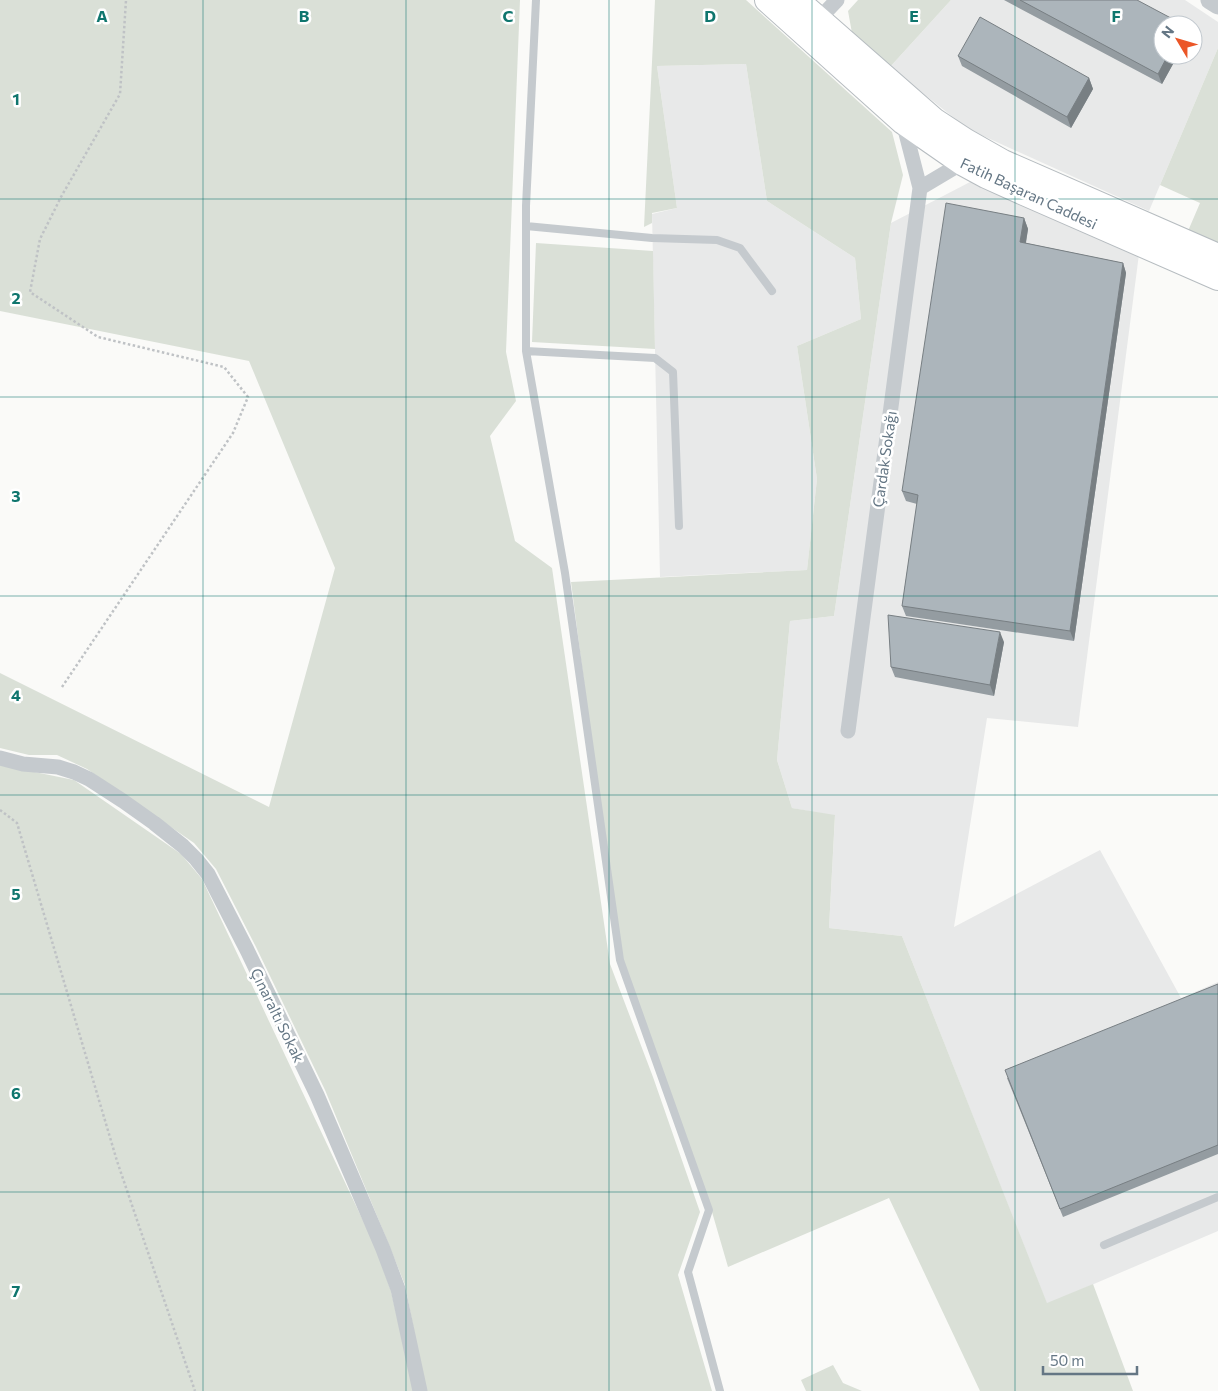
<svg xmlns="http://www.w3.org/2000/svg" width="1218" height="1391" font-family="Commissioner,sans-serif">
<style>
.built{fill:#e8e9e9;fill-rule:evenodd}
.green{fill:#dae0d7}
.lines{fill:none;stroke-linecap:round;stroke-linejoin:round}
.primary-casing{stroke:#b6bcc0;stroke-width:26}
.path{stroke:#bfc2c5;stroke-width:2.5;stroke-dasharray:2.5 2.5;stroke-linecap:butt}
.service{stroke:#c5cace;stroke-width:8}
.minor{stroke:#c5cace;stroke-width:15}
.tertiary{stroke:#c5cace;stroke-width:19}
.primary{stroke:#fff;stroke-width:24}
.wall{fill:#949ca1}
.shaded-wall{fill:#787f83}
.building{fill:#acb5bb;stroke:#787f83}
.grid{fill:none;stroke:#0f766e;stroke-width:1;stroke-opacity:0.55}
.labels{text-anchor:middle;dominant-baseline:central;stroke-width:5;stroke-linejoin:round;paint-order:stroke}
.street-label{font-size:15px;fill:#647684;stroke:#fff}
.grid-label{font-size:16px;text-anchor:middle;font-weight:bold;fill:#0f766e;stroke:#fff;stroke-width:5;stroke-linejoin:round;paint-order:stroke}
</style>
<rect width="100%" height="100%" fill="#fafaf8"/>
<!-- built -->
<path class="built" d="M951,0H1185L1218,22V48L1149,211L968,129L890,67ZM1163,25H1193V55H1163Z
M746,64L767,201L855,258L861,319L797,346L817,479L807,570L660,577L652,214L677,208L657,66Z
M972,181L1139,254L1078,727L987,718L954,927L1100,850L1181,998L1218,982V1231L1047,1304L902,936L829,928L835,816L792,808L777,760L790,621L834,616L891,223Z"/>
<!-- green -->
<path class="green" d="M0,0H520L506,352L516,401L490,436L515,541L552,568L610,964L653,1077L700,1212L678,1275L712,1391H426L405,1285L389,1245L325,1090L256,947L216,869L194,843L87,769L57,755H29L0,748V673L269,807L335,568L249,361L0,311Z
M655,0H746L892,132L903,175L891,223L834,616L790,621L777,760L792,808L835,815L829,928L902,936L1047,1303L1093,1284L1133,1391H980L889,1198L728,1267L712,1212L620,960L571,582L807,570L817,479L797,346L861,319L855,258L767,201L746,64L657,66L677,208L652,213V223L644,227Z
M858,0H951L890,67L852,33L848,11Z
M1218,48V245L1188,231L1200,203L1160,185Z
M536,243L653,251L655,349L532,342Z
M0,765L74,780L181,854L202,879L375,1246L391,1291L414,1391H0Z
M833,1365L843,1383L862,1391H806L801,1380Z"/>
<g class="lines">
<!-- primary casing -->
<g class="primary-casing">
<path id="primary" d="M767,0L903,122L962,163L986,176L1026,194L1218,278
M797,0L934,120L966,141L1003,162L1218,256"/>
</g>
<!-- path -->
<path class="path" d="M62,687L233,433L248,397L224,367L98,337L30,292L40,239L61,197L120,94L126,0
M0,810L17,823L117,1161L195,1391"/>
<!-- service -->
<path class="service" d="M536,0L526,206V351L565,573L620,960L709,1210L688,1272L720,1391
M526,226L652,238L717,240L740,248L772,291
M526,351L655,358L673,372L679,526
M1104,1245L1218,1197"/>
<!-- minor -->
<path class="minor" d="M819,19L837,0
M920,188L962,163
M848,731L920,188L903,122
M0,758L23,764L58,767L74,772L89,779L123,801L154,823L183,846L196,859L208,874L247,950L317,1095L383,1249L398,1289L420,1391"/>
<!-- tertiary -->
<path class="tertiary" d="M1210,0L1218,5"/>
<!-- primary -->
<use href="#primary" class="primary"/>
</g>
<!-- wall -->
<path class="wall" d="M1004,0H1137L1163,55H1178L1162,84Z
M958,56L1089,78L1093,89L1071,128L962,66Z
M1024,218L1028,229L1026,243L1123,263L1126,273L1074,641L906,616L902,606L917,504L906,501L902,491Z
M1004,642L994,696L895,677L891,667Z
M1218,984V1154L1063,1217L1007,1078Z"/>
<!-- shaded-wall -->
<path class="shaded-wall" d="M1168,55H1178L1162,84L1158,74Z
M1089,78L1093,89L1071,128L1067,117Z
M1024,218L1028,229L1024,253L1020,242Z
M1123,263L1126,273L1074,641L1070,631Z
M1000,632L1004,642L994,696L990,685Z"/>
<!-- building -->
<path class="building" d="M1020,0H1137L1184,25H1163V55H1168L1158,74Z
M980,17L1089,78L1067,117L958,56Z
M946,203L1024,218L1020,242L1123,263L1070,631L902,606L918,495L902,491Z
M888,615L1000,632L990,685L891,667Z
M1218,984V1145L1060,1209L1005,1070Z"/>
<!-- grid -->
<path class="grid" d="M203,0V1391M406,0V1391M609,0V1391M812,0V1391M1015,0V1391M0,199H1218M0,397H1218M0,596H1218M0,795H1218M0,994H1218M0,1192H1218"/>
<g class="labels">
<!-- street labels -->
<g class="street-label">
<text transform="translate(1029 193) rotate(25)">Fatih Başaran Caddesi</text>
<text transform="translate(884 459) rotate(-82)">Çardak Sokağı</text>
<text transform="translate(278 1015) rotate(64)">Çınaraltı Sokak</text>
</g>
</g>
<g class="grid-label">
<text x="102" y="22">A</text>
<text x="304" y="22">B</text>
<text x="508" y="22">C</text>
<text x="710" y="22">D</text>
<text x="914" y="22">E</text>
<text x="1116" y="22">F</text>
<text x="16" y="105">1</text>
<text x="16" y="304">2</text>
<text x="16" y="502">3</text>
<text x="16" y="701">4</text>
<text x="16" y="900">5</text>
<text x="16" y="1099">6</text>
<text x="16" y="1297">7</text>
</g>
<!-- north arrow -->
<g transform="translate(1178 40) rotate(308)"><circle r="24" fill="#ffffff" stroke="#c1c8ce"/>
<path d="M0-4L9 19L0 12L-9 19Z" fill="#eb5627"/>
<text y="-8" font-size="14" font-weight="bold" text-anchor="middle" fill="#647684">N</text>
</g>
<!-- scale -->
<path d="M1043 1366v8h94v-8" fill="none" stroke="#647684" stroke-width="2.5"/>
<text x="1050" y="1366" font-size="15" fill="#647684" stroke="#ffffff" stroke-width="4" paint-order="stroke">50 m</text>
</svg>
